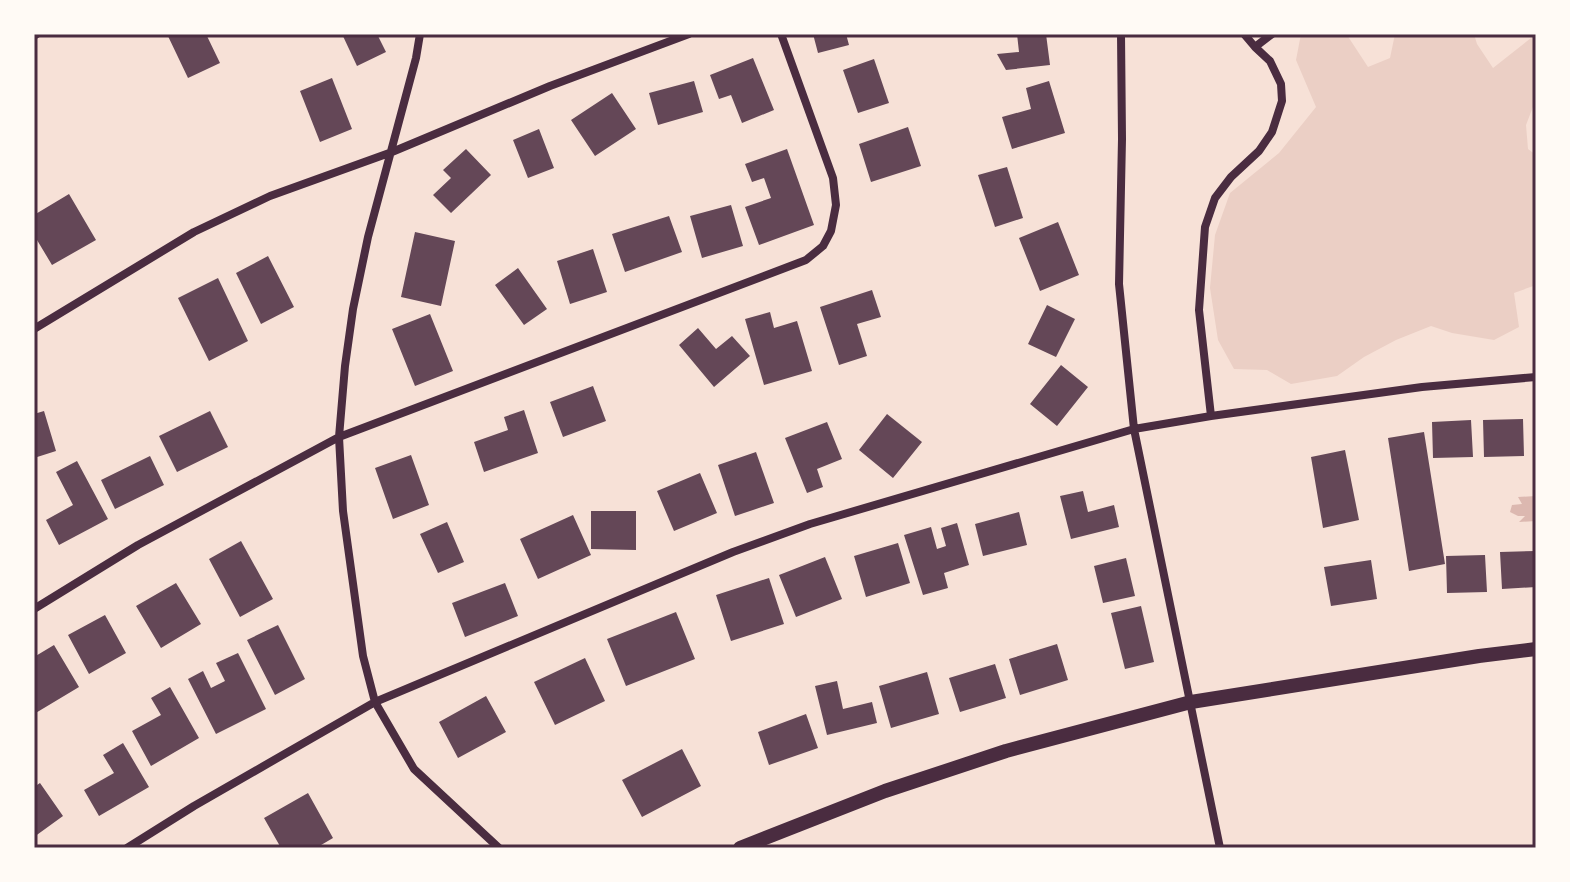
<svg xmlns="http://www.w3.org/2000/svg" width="1570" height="882" font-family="'Archivo Narrow',sans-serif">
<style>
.green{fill:#ebcfc5}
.water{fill:#dcb8b0}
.building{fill:#644757}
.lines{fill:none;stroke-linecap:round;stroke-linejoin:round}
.minor{stroke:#4a2c40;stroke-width:8}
.secondary{stroke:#4a2c40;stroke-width:14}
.neatline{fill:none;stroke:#4a2c40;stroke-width:3}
</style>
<rect width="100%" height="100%" fill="#f7e1d7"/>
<!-- green -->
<path class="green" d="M1301,34L1347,35L1368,67L1390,58L1395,34H1474L1477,44L1493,68L1536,34V99L1526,125L1528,149L1536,155V285L1514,293L1519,327L1494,340L1452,333L1431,326L1396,340L1364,357L1337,376L1291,384L1267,370L1234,369L1218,340L1210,288L1215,235L1230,193L1279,153L1316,107L1296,60Z"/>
<!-- water -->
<path class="water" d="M1536,496V521L1519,522L1525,516H1518L1510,512L1512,505L1522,504L1518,497Z"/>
<!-- building -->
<path class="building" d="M167,34H206L220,63L188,78Z
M342,34H377L386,52L357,66Z
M813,34H846L849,45L818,53Z
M1017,34H1046L1050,65L1006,70L997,54L1019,52Z
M753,58L774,110L742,123L731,95L719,99L710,75Z
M874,59L889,103L858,113L843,70Z
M332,78L352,129L320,142L300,91Z
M694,81L703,112L658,125L649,93Z
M1049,81L1065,133L1012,149L1002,117L1031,109L1026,88Z
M612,93L636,129L595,156L571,120Z
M908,127L921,166L871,182L859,144Z
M539,129L554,168L528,178L513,140Z
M466,149L491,175L451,213L433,195L451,178L443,170Z
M787,149L814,225L759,245L745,207L771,198L764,178L752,182L745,164Z
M1007,167L1023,218L995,227L978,175Z
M69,194L96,240L52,265L34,235V215Z
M731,205L743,246L702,258L690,216Z
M669,216L682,252L625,272L612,234Z
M1058,222L1079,275L1040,291L1019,238Z
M415,232L455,241L441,306L401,297Z
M593,249L607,292L570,304L557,261Z
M268,256L294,307L261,324L236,273Z
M518,268L547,309L524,325L495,285Z
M218,278L248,341L209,361L178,298Z
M872,290L881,317L857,324L867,356L839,365L820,307Z
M1047,305L1075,319L1056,357L1028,344Z
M770,312L774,328L797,321L812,371L764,385L745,319Z
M430,314L453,371L415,386L392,329Z
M698,328L716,349L732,336L750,356L714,387L679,345Z
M1061,365L1088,387L1057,426L1030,404Z
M593,386L606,421L563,437L550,402Z
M524,410L538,453L484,472L474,442L508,430L504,417Z
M44,411L56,451L34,458V414Z
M210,411L228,447L177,472L159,436Z
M887,414L922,442L893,478L859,450Z
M1523,419L1524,456L1484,457L1483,420Z
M1471,420L1473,457L1433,458L1432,422Z
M827,422L842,459L817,469L823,487L807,493L785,438Z
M1424,432L1445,564L1409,571L1388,438Z
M1345,450L1359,520L1323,528L1311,457Z
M756,452L774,503L735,516L718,465Z
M411,455L429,505L393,519L375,468Z
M150,456L164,485L115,509L101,480Z
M77,461L108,519L59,545L46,520L73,505L56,472Z
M700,473L717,513L674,531L657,491Z
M1083,491L1088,512L1114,505L1119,527L1071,539L1060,496Z
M591,511H636V550L591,549Z
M1019,512L1027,545L983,556L975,524Z
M573,515L591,555L538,579L520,539Z
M447,522L464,562L438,573L420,534Z
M957,523L969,565L944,573L948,588L923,595L904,535L931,527L937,549L946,546L941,528Z
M241,541L273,599L240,617L209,559Z
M898,543L910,583L866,597L854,556Z
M1536,551V587L1502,589L1500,552Z
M1485,555L1487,592L1447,593L1446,556Z
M825,557L842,599L796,617L779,575Z
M1126,558L1135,596L1103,603L1094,566Z
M1371,560L1377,599L1331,606L1324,567Z
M769,578L784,624L731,641L716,595Z
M176,583L201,624L161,648L136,606Z
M505,583L518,616L465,637L452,603Z
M1141,606L1154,662L1125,669L1111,613Z
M676,612L695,659L626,686L607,639Z
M105,615L126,653L89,674L68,635Z
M278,625L305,679L275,695L247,640Z
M1057,644L1068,680L1020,695L1009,659Z
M54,645L79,687L34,714V657Z
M238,653L266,709L216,734L188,679L203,671L211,688L225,681L216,663Z
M585,658L605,701L555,725L534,682Z
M995,664L1006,698L960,712L949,678Z
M927,672L939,714L891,728L879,686Z
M837,681L843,709L872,702L877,723L827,735L815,686Z
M170,687L199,738L151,766L132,731L161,715L151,698Z
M486,696L506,732L458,758L439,722Z
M806,714L818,748L769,765L758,732Z
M123,743L149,787L99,816L84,790L114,773L103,755Z
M682,749L701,786L642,817L622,780Z
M40,783L63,816L34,837V787Z
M308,793L333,838L316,848H281L264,818Z"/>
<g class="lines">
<!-- minor -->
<path class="minor" d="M420,34L416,58L368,237L353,309L345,366L339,437L343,511L363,656L375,702L414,769L499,848
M1121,34L1122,139L1119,284L1134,429L1220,848
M34,36L37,34
M1255,47L1272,34
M34,329L194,232L270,196L392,152L550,86L689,34
M1211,416L1199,310L1205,227L1215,198L1231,177L1259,151L1272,132L1282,101L1281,84L1270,61L1255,47L1244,34
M34,609L138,545L339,437L806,260L823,246L831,231L836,205L833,178L781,34
M127,848L194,806L375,702L733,552L810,524L1134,429L1211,416L1422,387L1536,377"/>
<!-- secondary -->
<path class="secondary" d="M740,848L885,791L1006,751L1191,702L1479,656L1536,649"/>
</g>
<!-- border -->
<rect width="1570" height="882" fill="none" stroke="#fffaf5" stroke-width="72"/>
<rect x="36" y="36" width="1498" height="810" class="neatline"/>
</svg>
